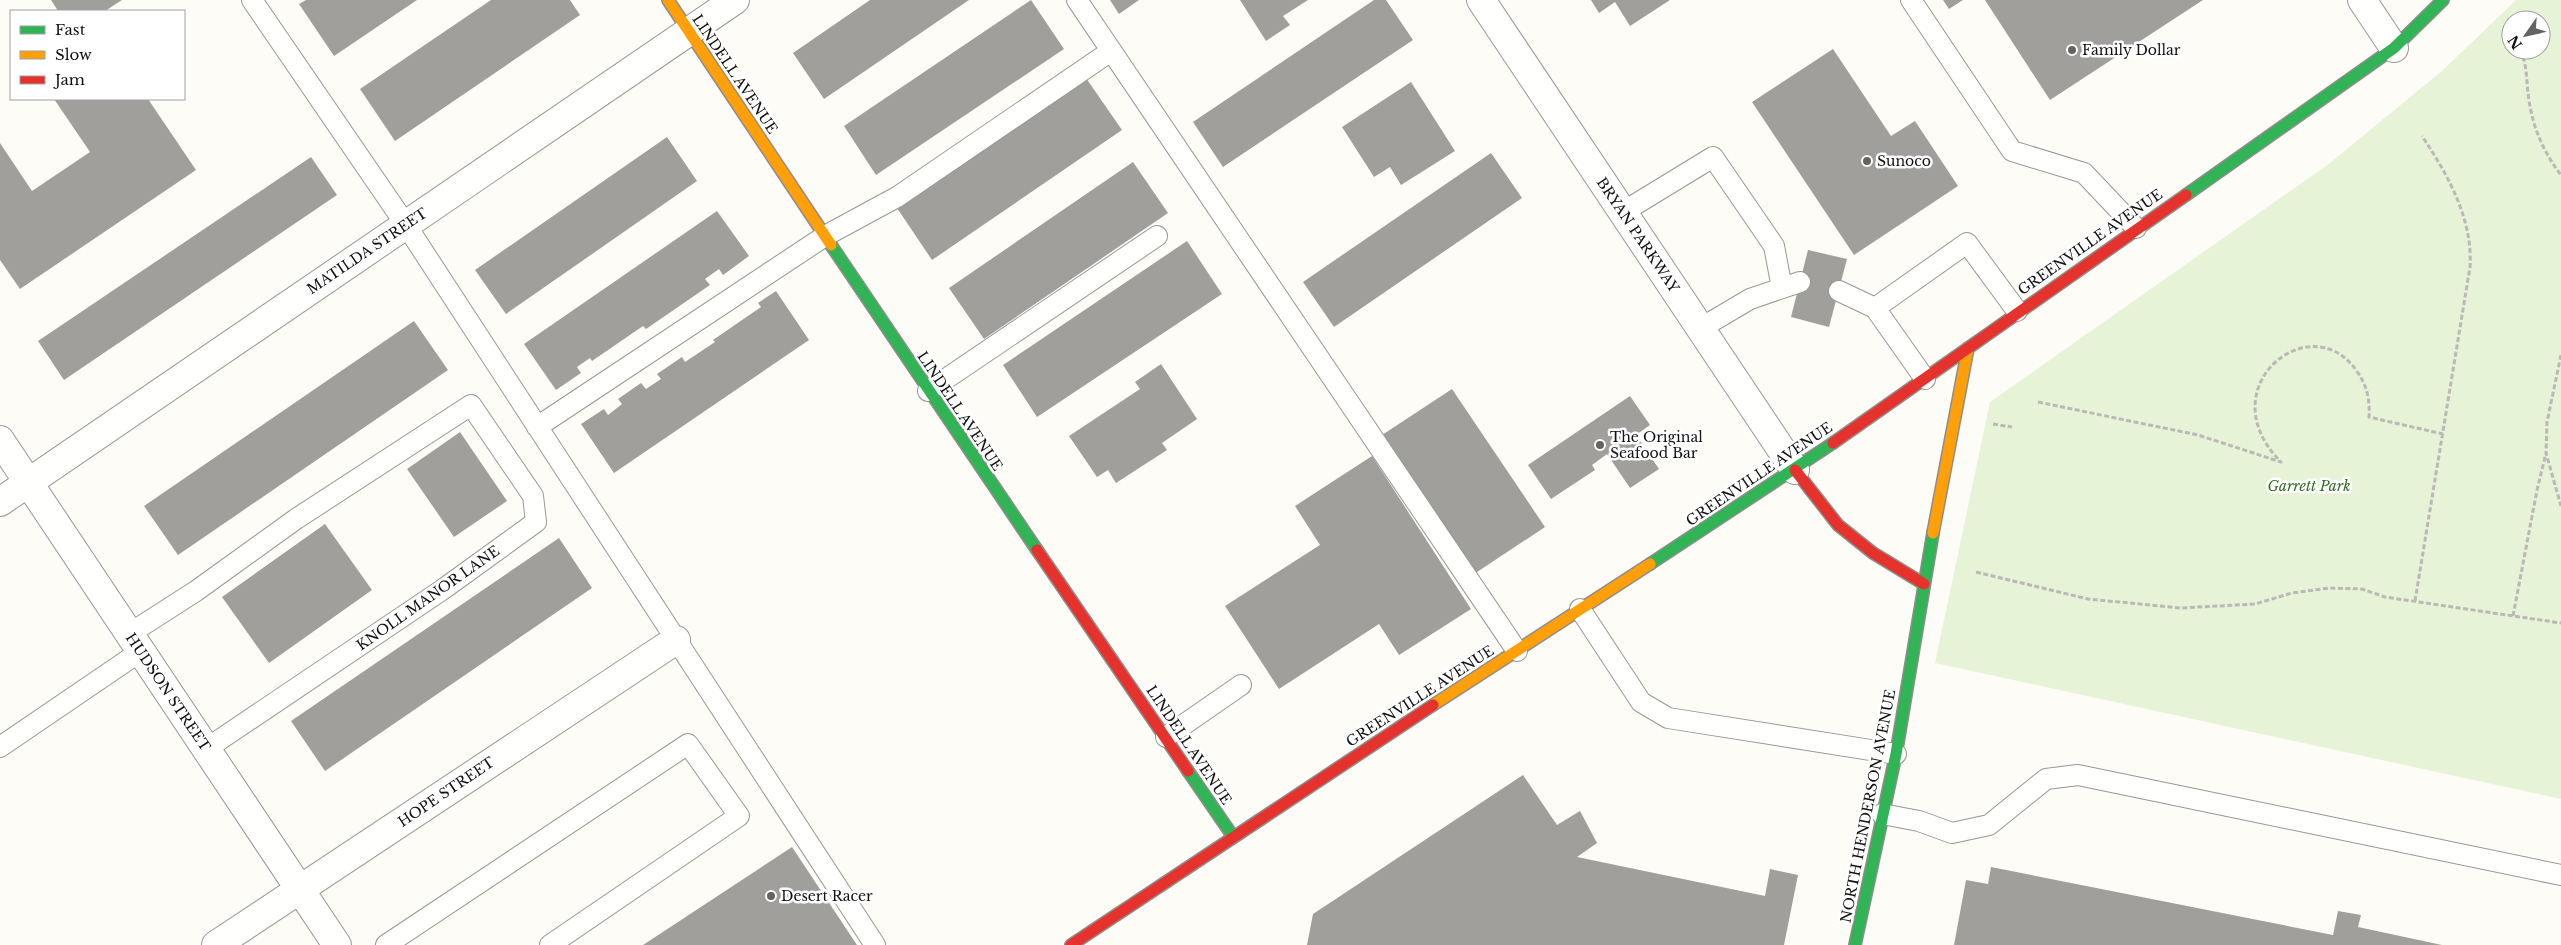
<svg xmlns="http://www.w3.org/2000/svg" width="2561" height="945" font-family="'Libre Baskerville',serif">
<style>
.green{fill:#e7f3d7;fill-rule:evenodd}
.building{fill:#a19f9c}
.lines{fill:none;stroke-linecap:round;stroke-linejoin:round}
.lane-casing{stroke:#979795;stroke-width:22}
.street-casing{stroke:#979795;stroke-width:30}
.fast-casing{stroke:#8e8d8b;stroke-width:14}
.slow-casing{stroke:#8e8d8b;stroke-width:14}
.jam-casing{stroke:#8e8d8b;stroke-width:14}
.path{stroke:#b9b9b8;stroke-width:3;stroke-dasharray:5 2.5;stroke-linecap:butt}
.lane{stroke:#fffffe;stroke-width:20}
.street{stroke:#fffffe;stroke-width:28}
.fast{stroke:#30b455;stroke-width:11}
.slow{stroke:#ff9f0a;stroke-width:11}
.jam{stroke:#e5322d;stroke-width:11}
.poi-dot{fill:#646362;stroke:#fff;stroke-width:2}
.labels{text-anchor:middle;dominant-baseline:central;stroke-width:5;stroke-linejoin:round;paint-order:stroke}
.poi-label{font-size:14px;fill:#111;stroke:#fff;text-anchor:start}
.street-label{font-size:14px;fill:#111;stroke:#fff}
.park-label{font-size:14px;font-style:italic;fill:#2f6b1f;stroke:#fff}
</style>
<rect width="100%" height="100%" fill="#fdfcf7"/>
<!-- green -->
<path class="green" d="M2516,0H2561V799L1935,663L1990,402L2330,163L2443,70ZM2511,20H2541V50H2511Z"/>
<!-- building -->
<path class="building" d="M51,0H122L105,11H58Z
M306,0H417L334,56L299,4Z
M491,0H570L580,15L395,141L360,89Z
M870,0H969L824,99L793,53Z
M1031,0L1064,49L876,175L844,126Z
M1110,0H1139L1119,14Z
M1240,0H1308L1283,16L1290,25L1266,41Z
M1374,0H1386L1413,40L1223,167L1193,122Z
M1591,0H1670L1630,26L1615,2L1599,13Z
M1943,0H1963L1949,9Z
M1985,0H2203L2050,100Z
M1833,49L1891,136L1915,121L1958,186L1854,255L1752,102Z
M1086,78L1122,130L932,260L897,208Z
M1411,82L1455,151L1401,185L1390,167L1374,177L1342,127Z
M54,99H148L196,170L20,289L0,260V143L32,191L90,152Z
M667,137L697,181L506,314L475,270Z
M1491,153L1522,198L1334,327L1303,282Z
M311,157L337,195L64,380L38,341Z
M1133,162L1168,213L984,339L949,288Z
M717,211L749,256L723,275L719,269L705,279L710,285L646,329L643,326L592,361L590,358L577,367L581,373L556,390L524,344Z
M1187,241L1222,294L1037,417L1003,365Z
M1808,250L1847,259L1829,327L1791,317Z
M776,291L809,340L614,473L581,424L604,409L608,415L622,404L618,399L641,383L646,389L661,379L657,374L682,357L685,362L715,342L713,340L761,307L758,303Z
M414,321L448,370L178,555L144,506Z
M1161,364L1197,419L1162,443L1167,450L1116,483L1108,470L1097,477L1069,436L1140,389L1135,382Z
M1452,389L1545,527L1474,574L1382,435Z
M1630,396L1650,425L1636,435L1659,469L1630,488L1607,454L1592,465L1595,470L1551,499L1528,465Z
M460,432L507,501L454,537L407,469Z
M1372,456L1471,609L1399,655L1379,624L1279,689L1225,606L1320,545L1295,506Z
M325,524L372,590L269,663L222,597Z
M559,538L592,588L325,771L291,721Z
M1523,775L1557,825L1580,811L1597,843L1577,857L1765,896L1770,869L1798,875L1784,945H1307L1313,914Z
M792,847L857,945H643Z
M1991,867L2333,935L2338,911L2361,915L2358,927L2442,945H1954L1966,880L1988,884Z"/>
<g class="lines">
<!-- lane casing -->
<g class="lane-casing">
<path id="lane" d="M252,0L406,225L875,945
M1077,0L1517,651
M1911,0L2012,151L2084,173L2136,228
M1623,212L1713,157L1774,246L1782,288
M1839,291L1875,308L1925,379
M1875,308L1967,243L2017,311
M1701,328L1750,299L1800,282
M928,391L1157,236
M537,427L825,236L897,197L1111,51
M1580,609L1641,702L1668,718L1896,754
M129,634L196,591L296,519L471,405L533,496L536,522L442,590L206,749
M1166,737L1241,685
M0,747L141,651
M1882,814L1919,821L1952,833L1989,825L2046,779L2078,775L2561,875
M386,945L688,744L739,816L550,945"/>
</g>
<!-- street casing -->
<g class="street-casing">
<path id="street" d="M1481,0L1795,470
M2362,0L2394,48
M0,440L337,945
M0,502L735,0
M216,945L676,640"/>
</g>
<!-- fast casing -->
<g class="fast-casing">
<path id="fast" d="M2186,195L2394,48L2443,0
M831,245L1037,550
M1650,564L1833,443
M1188,771L1232,835
M1855,945L1896,754L1933,533"/>
</g>
<!-- slow casing -->
<g class="slow-casing">
<path id="slow" d="M668,0L831,245
M1933,533L1968,348
M1433,705L1650,564"/>
</g>
<!-- jam casing -->
<g class="jam-casing">
<path id="jam" d="M1833,443L2186,195
M1795,470L1838,525L1873,553L1924,584
M1037,550L1188,771
M1071,945L1433,705"/>
</g>
<!-- path -->
<path class="path" d="M2520,50C2528,66 2526,83 2529,100C2533,128 2544,153 2561,175
M2561,355L2547,422L2546,453L2561,506
M2038,402L2198,435L2281,462C2207,388 2310,305 2356,370C2367,385 2370,399 2369,417L2443,434
M1993,424L2012,427
M1976,572L2088,599L2181,608L2255,604L2292,593L2329,588L2362,589L2385,597L2561,623
M2415,601L2470,267C2473,219 2448,175 2422,136
M2513,616L2537,490L2546,453"/>
<!-- lane -->
<use href="#lane" class="lane"/>
<!-- street -->
<use href="#street" class="street"/>
<!-- fast -->
<use href="#fast" class="fast"/>
<!-- slow -->
<use href="#slow" class="slow"/>
<!-- jam -->
<use href="#jam" class="jam"/>
</g>
<!-- markers -->
<g class="poi-dot">
<circle cx="2072" cy="50" r="5"/>
<circle cx="1867" cy="161" r="5"/>
<circle cx="1600" cy="445" r="5"/>
<circle cx="771" cy="896" r="5"/>
</g>
<g class="labels">
<!-- poi labels -->
<g class="poi-label">
<text x="2082" y="50">Family Dollar</text>
<text x="1877" y="161">Sunoco</text>
<text x="1610" y="437">The Original<tspan x="1610" dy="16">Seafood Bar</tspan></text>
<text x="781" y="896">Desert Racer</text>
</g>
<!-- street labels -->
<g class="street-label">
<text transform="translate(735 74) rotate(56)">LINDELL AVENUE</text>
<text transform="translate(1638 235) rotate(56)">BRYAN PARKWAY</text>
<text transform="translate(2090 242) rotate(-35)">GREENVILLE AVENUE</text>
<text transform="translate(367 251) rotate(-34)">MATILDA STREET</text>
<text transform="translate(960 411) rotate(56)">LINDELL AVENUE</text>
<text transform="translate(1759 474) rotate(-34)">GREENVILLE AVENUE</text>
<text transform="translate(428 598) rotate(-35)">KNOLL MANOR LANE</text>
<text transform="translate(168 692) rotate(56)">HUDSON STREET</text>
<text transform="translate(1420 696) rotate(-33)">GREENVILLE AVENUE</text>
<text transform="translate(1189 745) rotate(56)">LINDELL AVENUE</text>
<text transform="translate(446 792) rotate(-34)">HOPE STREET</text>
<text transform="translate(1868 806) rotate(-79)">NORTH HENDERSON AVENUE</text>
</g>
<!-- park labels -->
<g class="park-label">
<text x="2309" y="486">Garrett Park</text>
</g>
</g>
<!-- legend -->
<rect x="10" y="10" width="175" height="90" fill="#ffffff" stroke="#a0a0a0"/>
<rect x="20" y="26" width="25" height="8" fill="#30b455" stroke="#a0a0a0"/>
<text x="55" y="35" font-size="15" fill="#111111">Fast</text>
<rect x="20" y="51" width="25" height="8" fill="#ff9f0a" stroke="#a0a0a0"/>
<text x="55" y="60" font-size="15" fill="#111111">Slow</text>
<rect x="20" y="76" width="25" height="8" fill="#e5322d" stroke="#a0a0a0"/>
<text x="55" y="85" font-size="15" fill="#111111">Jam</text>
<!-- north arrow -->
<g transform="translate(2526 35) rotate(236)"><circle r="24" fill="#ffffff" stroke="#a0a0a0"/>
<path d="M0-4L9 19L0 12L-9 19Z" fill="#646362"/>
<text y="-8" font-size="14" font-weight="bold" text-anchor="middle" fill="#111111">N</text>
</g>
</svg>
